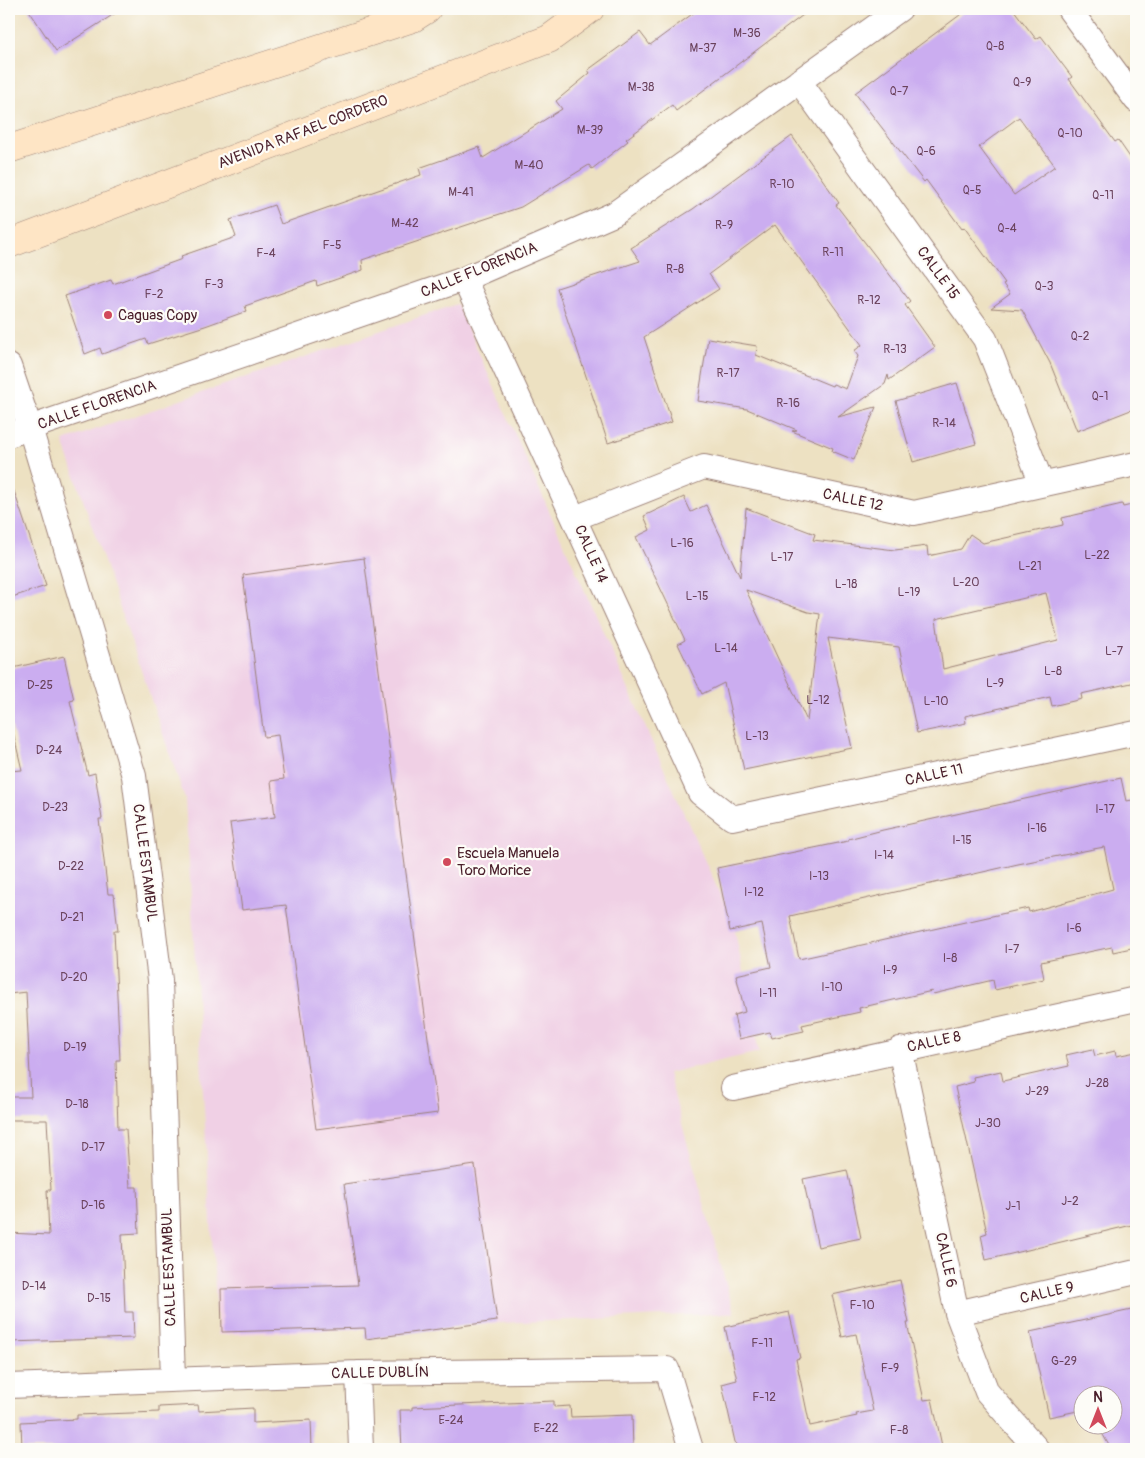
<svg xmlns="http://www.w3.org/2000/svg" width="1145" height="1458" font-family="Pangolin,sans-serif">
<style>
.built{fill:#f0d0e5}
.building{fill:#cbadf0;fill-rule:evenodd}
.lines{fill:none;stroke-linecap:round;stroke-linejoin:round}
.minor-casing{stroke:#9c8076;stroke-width:26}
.secondary-casing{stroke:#9c8076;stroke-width:29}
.minor{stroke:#fff;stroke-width:24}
.secondary{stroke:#fee5c5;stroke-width:28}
.poi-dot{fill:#d1495b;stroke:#fdfcf7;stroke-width:2}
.labels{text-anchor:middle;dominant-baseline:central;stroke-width:4.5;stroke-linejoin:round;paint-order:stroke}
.number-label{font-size:12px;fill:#6a425c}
.street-label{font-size:15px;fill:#4a1f2b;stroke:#fdfcf7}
.poi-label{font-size:15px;fill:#4a1f2b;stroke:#fdfcf7;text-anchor:start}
</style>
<rect width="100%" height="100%" fill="#fdfcf7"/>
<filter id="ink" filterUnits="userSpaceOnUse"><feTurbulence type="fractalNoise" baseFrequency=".02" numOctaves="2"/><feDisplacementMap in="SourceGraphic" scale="10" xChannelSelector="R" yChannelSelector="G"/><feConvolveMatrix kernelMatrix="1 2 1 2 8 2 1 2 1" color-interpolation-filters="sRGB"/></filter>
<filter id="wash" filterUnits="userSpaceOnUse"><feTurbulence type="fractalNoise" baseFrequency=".0096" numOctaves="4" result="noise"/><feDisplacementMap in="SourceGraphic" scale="20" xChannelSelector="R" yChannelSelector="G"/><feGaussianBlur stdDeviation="1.12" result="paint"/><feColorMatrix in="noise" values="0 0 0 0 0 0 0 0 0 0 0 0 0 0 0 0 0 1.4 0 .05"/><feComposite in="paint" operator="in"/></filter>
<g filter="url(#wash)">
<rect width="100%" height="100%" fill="#ede1c2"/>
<!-- built -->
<path class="built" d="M457,304L734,926L759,1052L668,1073L734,1313L218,1335L185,799L63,441Z"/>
<g id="blocks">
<!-- building -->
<path class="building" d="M28,9H122L56,51Z
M699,9H811L676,111L672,105L626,139L628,141L592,169L589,165L521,207L362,260L363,270L317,286L316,281L245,306L247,311L205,326L148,344L146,339L102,354L100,348L85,354L65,296L111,280L113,284L182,259L181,256L236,237L230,220L274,205L281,224L421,175L419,168L479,147L483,158L562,109L556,101L590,73L588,70L640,32L650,45Z
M968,9H1013L1036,39L1041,36L1072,77L1069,79L1115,142L1118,140L1136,166V408L1077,431L1050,363L1022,310L991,308L1010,294L1003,284L1005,283L964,227L962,229L926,180L924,182L855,93ZM1019,117L1055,166L1014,195L979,147Z
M792,136L839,203L836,205L910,301L905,305L935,347L889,380L888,375L885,384L838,417L876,407L854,460L832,451L833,448L792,431L797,430L747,409L698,401L708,338L757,346L756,355L832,386L833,384L846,389L858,356L854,351L862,345L775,225L709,274L719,289L644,337L672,422L608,443L557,288L640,261L631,248L693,209Z
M957,383L976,444L913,462L896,401Z
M13,488L46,586L9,598V489Z
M684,497L691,512L706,505L740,577L746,508L815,534L813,540L895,550L927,546L928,556L961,549L970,534L983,543L1063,525L1062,518L1122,504L1123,507L1136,504V682L1081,694L1082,699L1052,706L1050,697L965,716L966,723L917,733L899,647L828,638L852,748L744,770L724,683L702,694L678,644L685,640L636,537L650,530L644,516ZM746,590L808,612L820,614L807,721ZM1046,593L1058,640L943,669L936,619Z
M364,558L438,1113L316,1129L286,905L242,910L230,823L275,817L271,781L284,779L278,735L264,737L243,575Z
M64,656L74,700L70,701L88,775L95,773L102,819H99L108,894H114L118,931H114L120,1060H116L118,1129H126L130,1187H137L139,1233L122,1234L125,1312H133L134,1338L9,1342V1233L49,1235L47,1190H51L47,1120H9V1097H31L26,992L9,994V771L22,770L9,715V669Z
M1121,778L1126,801L1133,800L1136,816V947L1113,952L1112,947L1041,962L1044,979L995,990L993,980L933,994L932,991L859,1008L860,1012L802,1025L804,1031L772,1038L770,1032L739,1039L734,1015L745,1012L736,975L771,967L762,924L730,931L717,868L848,841V839L883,830ZM1104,847L1113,889L1029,912L1028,908L799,959L790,916L1018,864Z
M1093,1049L1095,1056L1115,1051L1116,1056L1136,1052V1224L986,1260L981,1235L987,1233L955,1087L974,1082L973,1077L1001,1071L1003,1081L1069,1066L1066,1055Z
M475,1165L497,1321L366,1339L365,1328L222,1332L221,1289L358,1285L344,1184Z
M847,1170L861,1238L818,1247L803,1179Z
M900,1280L909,1323H907L924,1400L932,1399L942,1446L926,1449H741L735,1442L722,1384L737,1380L725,1327L789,1312L800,1358L796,1359L810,1426L857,1416L856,1414L873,1411L856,1334L842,1337L832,1295Z
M1136,1309V1449H1111L1098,1426H1112V1396H1082V1410L1049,1417L1030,1332Z
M554,1401V1407L570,1406L571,1417L632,1415L633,1449H402L400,1410H412V1407Z
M198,1405L199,1411L253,1408V1423L311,1420L312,1449H22L21,1422L77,1419V1415L159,1412V1407Z"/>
</g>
</g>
<g filter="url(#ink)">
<use href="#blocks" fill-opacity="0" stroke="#9c8076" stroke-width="1"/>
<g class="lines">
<!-- minor casing -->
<g class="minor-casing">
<path id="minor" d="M1069,9L1136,100
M799,81L985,339L1042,484
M464,279L700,793L732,818L1136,733
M9,366L30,428L134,776L160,980L173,1379
M9,435L464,279L614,214L900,9
M575,518L704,467L914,513L1136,464
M900,1049L957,1313L987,1392L1037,1449
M733,1088L1136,999
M957,1313L1136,1272
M358,1373L361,1449
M9,1386L358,1373L667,1369L691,1449"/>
</g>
<!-- secondary casing -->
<g class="secondary-casing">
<path id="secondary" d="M9,149L413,18L427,9
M9,244L549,39L590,9"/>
</g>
<!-- minor -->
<use href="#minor" class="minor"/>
<!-- secondary -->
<use href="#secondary" class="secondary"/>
</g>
</g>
<!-- markers -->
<g class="poi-dot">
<circle cx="108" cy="315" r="5"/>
<circle cx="447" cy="862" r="5"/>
</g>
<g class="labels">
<!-- number labels -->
<g class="number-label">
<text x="747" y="33">M-36</text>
<text x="995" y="46">Q-8</text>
<text x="703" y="48">M-37</text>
<text x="1022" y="82">Q-9</text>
<text x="641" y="87">M-38</text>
<text x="899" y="91">Q-7</text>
<text x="590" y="130">M-39</text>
<text x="1070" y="133">Q-10</text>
<text x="926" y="151">Q-6</text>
<text x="529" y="165">M-40</text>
<text x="782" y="184">R-10</text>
<text x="972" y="190">Q-5</text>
<text x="461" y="192">M-41</text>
<text x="1103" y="195">Q-11</text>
<text x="405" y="223">M-42</text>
<text x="724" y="225">R-9</text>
<text x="1007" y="228">Q-4</text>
<text x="332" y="245">F-5</text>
<text x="833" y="252">R-11</text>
<text x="266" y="253">F-4</text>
<text x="675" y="269">R-8</text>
<text x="214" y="284">F-3</text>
<text x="1044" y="286">Q-3</text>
<text x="154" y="294">F-2</text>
<text x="869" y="300">R-12</text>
<text x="1080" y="336">Q-2</text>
<text x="895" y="349">R-13</text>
<text x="728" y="373">R-17</text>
<text x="1100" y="396">Q-1</text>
<text x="788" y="403">R-16</text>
<text x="944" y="423">R-14</text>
<text x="682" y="543">L-16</text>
<text x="1097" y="555">L-22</text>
<text x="782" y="557">L-17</text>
<text x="1030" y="566">L-21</text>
<text x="966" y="582">L-20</text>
<text x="846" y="584">L-18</text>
<text x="909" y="592">L-19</text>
<text x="697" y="596">L-15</text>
<text x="726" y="648">L-14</text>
<text x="1114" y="651">L-7</text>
<text x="1053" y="671">L-8</text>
<text x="995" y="683">L-9</text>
<text x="40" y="685">D-25</text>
<text x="818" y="700">L-12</text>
<text x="936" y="701">L-10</text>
<text x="757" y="736">L-13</text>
<text x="49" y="750">D-24</text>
<text x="55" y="807">D-23</text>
<text x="1105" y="809">I-17</text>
<text x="1037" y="828">I-16</text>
<text x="962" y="840">I-15</text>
<text x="884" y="855">I-14</text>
<text x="71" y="866">D-22</text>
<text x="819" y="876">I-13</text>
<text x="754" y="892">I-12</text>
<text x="72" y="917">D-21</text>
<text x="1074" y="928">I-6</text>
<text x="1012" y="949">I-7</text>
<text x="950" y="958">I-8</text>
<text x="890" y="970">I-9</text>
<text x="74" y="977">D-20</text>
<text x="832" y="987">I-10</text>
<text x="768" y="993">I-11</text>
<text x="75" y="1047">D-19</text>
<text x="1097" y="1083">J-28</text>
<text x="1037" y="1091">J-29</text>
<text x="77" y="1104">D-18</text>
<text x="988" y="1123">J-30</text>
<text x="93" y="1147">D-17</text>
<text x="1070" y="1201">J-2</text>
<text x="93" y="1205">D-16</text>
<text x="1013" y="1206">J-1</text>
<text x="34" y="1286">D-14</text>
<text x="99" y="1298">D-15</text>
<text x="862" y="1305">F-10</text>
<text x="762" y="1343">F-11</text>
<text x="1064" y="1361">G-29</text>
<text x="890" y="1368">F-9</text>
<text x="764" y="1397">F-12</text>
<text x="451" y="1420">E-24</text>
<text x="546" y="1428">E-22</text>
<text x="899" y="1430">F-8</text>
</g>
<!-- street labels -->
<g class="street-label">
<text transform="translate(303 132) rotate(-21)">AVENIDA RAFAEL CORDERO</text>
<text transform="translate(479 270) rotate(-22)">CALLE FLORENCIA</text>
<text transform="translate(938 273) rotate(54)">CALLE 15</text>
<text transform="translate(97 405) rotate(-19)">CALLE FLORENCIA</text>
<text transform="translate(853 500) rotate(12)">CALLE 12</text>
<text transform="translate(591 554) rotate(66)">CALLE 14</text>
<text transform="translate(934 775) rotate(-12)">CALLE 11</text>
<text transform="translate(145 863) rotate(83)">CALLE ESTAMBUL</text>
<text transform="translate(934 1042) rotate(-12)">CALLE 8</text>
<text transform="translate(946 1260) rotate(78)">CALLE 6</text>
<text transform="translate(169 1267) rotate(-92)">CALLE ESTAMBUL</text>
<text transform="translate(1047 1293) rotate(-13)">CALLE 9</text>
<text transform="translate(380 1373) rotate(-1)">CALLE DUBLÍN</text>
</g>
<!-- poi labels -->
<g class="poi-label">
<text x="118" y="315">Caguas Copy</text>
<text x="457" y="853">Escuela Manuela<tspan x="457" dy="17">Toro Morice</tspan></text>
</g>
</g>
<!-- margin -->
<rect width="1145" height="1458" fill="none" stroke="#fdfcf7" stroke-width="30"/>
<!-- north arrow -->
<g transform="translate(1098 1410)"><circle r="24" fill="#fdfcf7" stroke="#b5a4a5"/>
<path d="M0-4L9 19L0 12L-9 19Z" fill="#d1495b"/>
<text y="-8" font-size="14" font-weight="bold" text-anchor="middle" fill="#4a1f2b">N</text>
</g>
</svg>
